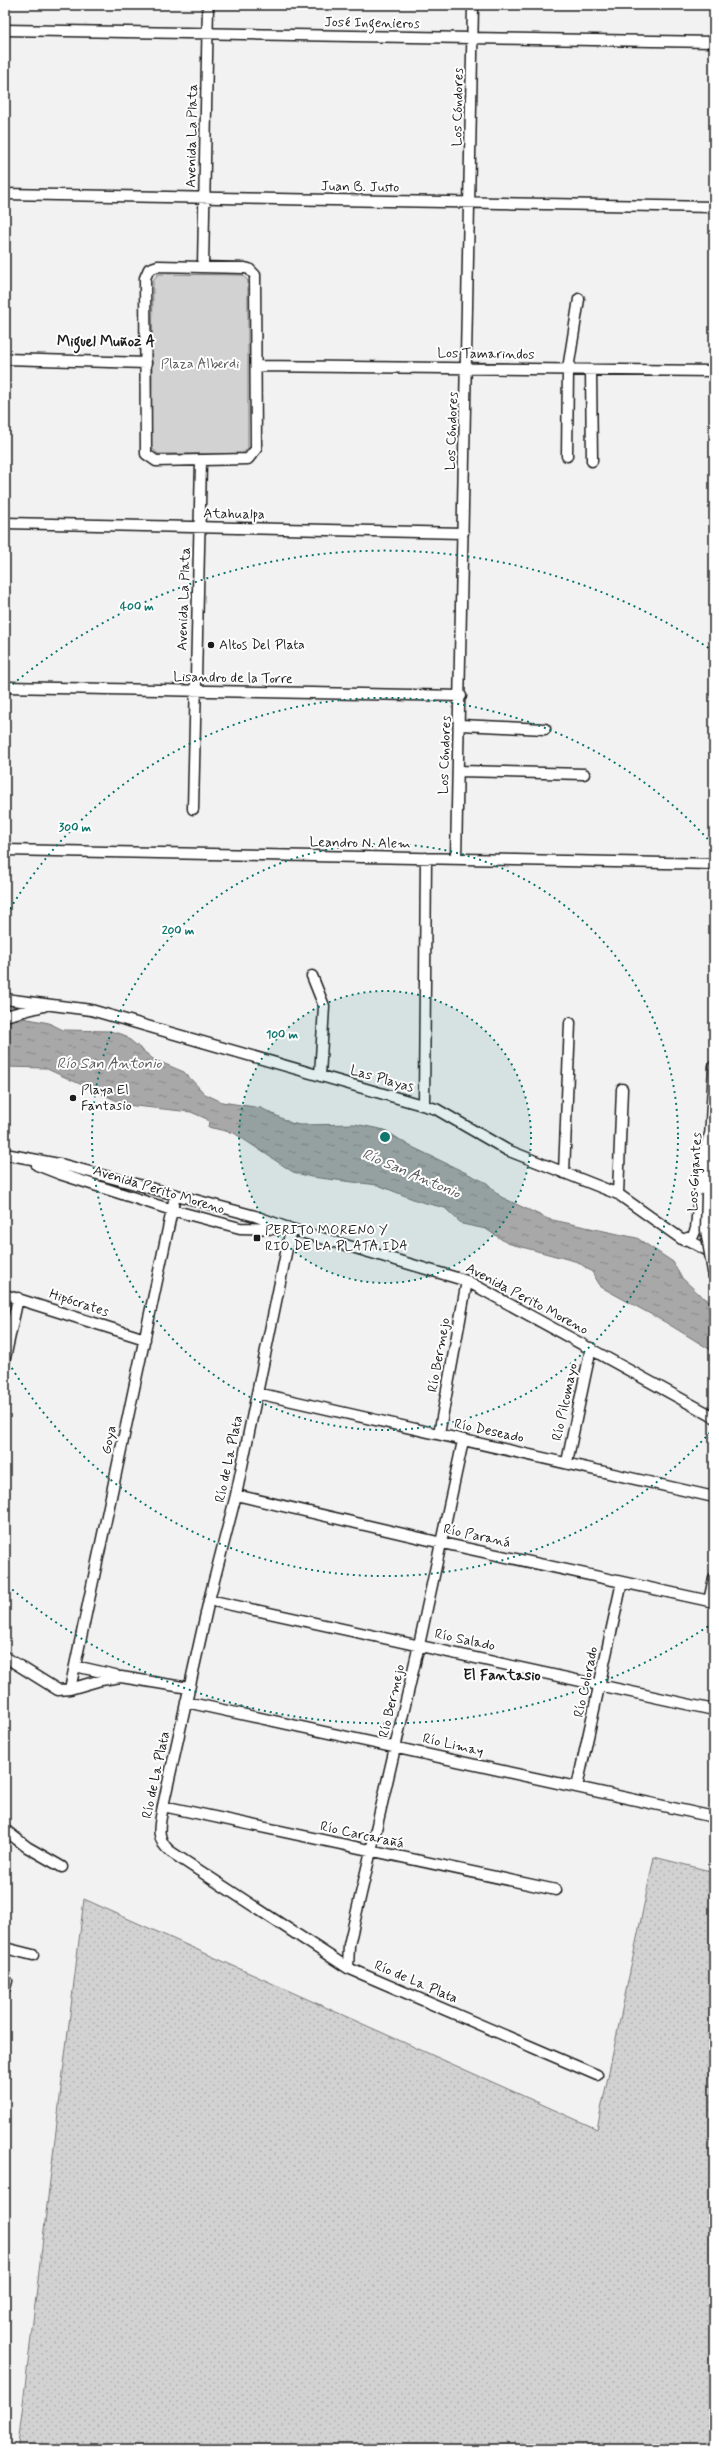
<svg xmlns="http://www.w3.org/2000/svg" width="719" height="2454" font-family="Mynerve,sans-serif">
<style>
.grass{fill:url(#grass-dots);stroke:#777}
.park{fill:#d2d2d2;stroke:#777}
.water{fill:url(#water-ripples);stroke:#707070}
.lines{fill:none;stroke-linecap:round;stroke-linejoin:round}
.street-casing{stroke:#1c1c1c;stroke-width:13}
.street{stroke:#fff;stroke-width:10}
.street-bridge-casing{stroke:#1c1c1c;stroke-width:13;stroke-linecap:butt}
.street-bridge{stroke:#fff;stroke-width:10}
.ring{fill:none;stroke:#0f766e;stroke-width:2;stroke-dasharray:2 4}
.poi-dot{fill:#1c1c1c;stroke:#fff;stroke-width:1.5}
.labels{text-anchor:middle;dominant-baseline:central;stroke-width:4;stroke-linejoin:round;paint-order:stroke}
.street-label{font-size:14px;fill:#1c1c1c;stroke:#fff}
.park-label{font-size:14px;fill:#5c5c5c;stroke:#fff}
.poi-label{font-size:14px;fill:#1c1c1c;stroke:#fff;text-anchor:start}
.neighbourhood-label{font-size:15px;font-weight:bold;fill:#1c1c1c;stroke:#fff}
.water-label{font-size:15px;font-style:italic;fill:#5b5b5b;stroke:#fff}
.centre{fill:#0f766e;stroke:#fff;stroke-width:2}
.ring-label{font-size:12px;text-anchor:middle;font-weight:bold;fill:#0f766e;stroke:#fff;stroke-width:4;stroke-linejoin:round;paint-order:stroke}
</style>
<defs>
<pattern id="grass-dots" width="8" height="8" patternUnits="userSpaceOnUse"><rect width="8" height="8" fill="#d2d2d2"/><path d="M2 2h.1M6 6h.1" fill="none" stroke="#b4b4b4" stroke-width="1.8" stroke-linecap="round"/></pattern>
<pattern id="water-ripples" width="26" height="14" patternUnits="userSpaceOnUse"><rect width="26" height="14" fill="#a8a8a8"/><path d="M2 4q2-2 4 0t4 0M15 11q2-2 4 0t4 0" fill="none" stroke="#888"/></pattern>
</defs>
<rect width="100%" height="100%" fill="#f2f2f2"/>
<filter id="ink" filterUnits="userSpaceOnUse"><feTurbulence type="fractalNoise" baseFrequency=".025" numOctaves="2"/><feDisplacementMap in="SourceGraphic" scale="8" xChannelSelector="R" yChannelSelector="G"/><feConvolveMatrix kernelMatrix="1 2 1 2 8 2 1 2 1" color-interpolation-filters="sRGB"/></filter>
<g filter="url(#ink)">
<!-- grass -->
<path class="grass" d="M654,1857L714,1872V2449H20L18,2445L84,1899L597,2129Z"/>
<!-- park -->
<path class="park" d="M158,274L243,275L248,281V448L242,454H158L151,447L153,280Z"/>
<!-- water -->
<path class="water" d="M18,1017L49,1023L63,1030L110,1031L124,1035L153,1059L184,1072L205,1094L222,1102L261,1108L291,1123L300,1125L355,1124L385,1130L408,1145L487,1183L501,1197L548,1219L637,1238L673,1262L681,1277L700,1295L714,1304V1352L665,1322L601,1287L592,1272L578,1262L507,1243L486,1229L462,1224L445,1208L418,1201L378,1185L311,1177L293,1172L234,1133L208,1127L209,1122L207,1119L191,1112L126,1105L45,1068L5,1067V1018Z"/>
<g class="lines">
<!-- street casing -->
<g class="street-casing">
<path id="street" d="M5,30L714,42
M5,194L714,207
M158,266L245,268L249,269L255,275L256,449L248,459L156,461L146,454L145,278L149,269Z
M203,266L208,5
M5,359L146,363
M257,366L714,371
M591,370L592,461
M567,456L568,369L579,299
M5,523L463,533
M5,687L461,696
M460,725L545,729
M458,771L584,774
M193,809L201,462
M5,850L714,864
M456,858L473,5
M312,976L324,1006L320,1076
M5,999L91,1010L436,1109L507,1150L618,1194L683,1240L693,1236L696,1229L702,1159L710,1134
M5,1016L44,1006
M424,1105L426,858
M5,1154L64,1165L255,1216L291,1229L467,1281L714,1417
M37,1165L60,1174L172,1210L240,1228L283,1229
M564,1173L570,1023
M618,1194L622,1089
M707,1194L714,1066
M291,1229L236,1495L209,1600L163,1806C160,1824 154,1839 171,1852L348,1968L597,2075
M688,1240L714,1254
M5,1295L145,1339
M5,1358L18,1298
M257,1393L714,1497
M439,1434L467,1281
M567,1462L591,1348
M236,1495L442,1543L714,1602
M209,1600L714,1710
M709,1601L714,1578
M5,1657L58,1690L70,1689L101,1680L121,1677L189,1688
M75,1666L115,1675
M70,1689L175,1196
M186,1702L714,1817
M577,1787L622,1582
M163,1806L556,1890
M5,1830L27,1847L62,1867
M5,1948L33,1955
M348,1968L349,1945L419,1645L463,1441
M5,1988L7,1981"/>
</g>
<!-- street -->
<use href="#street" class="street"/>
<!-- street-bridge casing -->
<g class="street-bridge-casing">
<path id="street-bridge" d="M707,1194L706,1230L714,1278"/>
</g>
<!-- street-bridge -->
<use href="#street-bridge" class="street-bridge"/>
</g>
</g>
<!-- distance rings -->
<circle cx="385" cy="1137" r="146" fill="#0f766e" fill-opacity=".12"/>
<g class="ring">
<circle cx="385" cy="1137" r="146"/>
<circle cx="385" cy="1137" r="293"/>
<path d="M714 1428A439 439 0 0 1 7 1360M7 914A439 439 0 0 1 714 846"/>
<path d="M713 1623A586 586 0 0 1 8 1586M8 688A586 586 0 0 1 713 651"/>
</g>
<!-- markers -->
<g class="poi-dot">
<circle cx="211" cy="645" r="4"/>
<circle cx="73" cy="1098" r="4"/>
<rect x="253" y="1234" width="8" height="8" rx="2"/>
</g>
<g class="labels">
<!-- street labels -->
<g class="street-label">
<text transform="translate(372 23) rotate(1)">José Ingenieros</text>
<text transform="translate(458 107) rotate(-89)">Los Cóndores</text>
<text transform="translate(192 136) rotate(-89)">Avenida La Plata</text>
<text transform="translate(360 187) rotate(1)">Juan B. Justo</text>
<text transform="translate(486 354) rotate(1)">Los Tamarindos</text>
<text transform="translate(452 431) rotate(-88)">Los Cóndores</text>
<text transform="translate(234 514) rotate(1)">Atahualpa</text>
<text transform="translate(184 599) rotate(-88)">Avenida La Plata</text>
<text transform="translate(233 678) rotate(1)">Lisandro de la Torre</text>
<text transform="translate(445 755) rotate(-88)">Los Cóndores</text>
<text transform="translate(360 843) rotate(1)">Leandro N. Alem</text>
<text transform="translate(382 1079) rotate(16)">Las Playas</text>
<text transform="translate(695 1172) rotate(-87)">Los Gigantes</text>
<text transform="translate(159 1190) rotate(17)">Avenida Perito Moreno</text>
<text transform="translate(527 1299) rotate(28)">Avenida Perito Moreno</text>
<text transform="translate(79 1303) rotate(18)">Hipócrates</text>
<text transform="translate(439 1355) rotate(-80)">Río Bermejo</text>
<text transform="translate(565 1402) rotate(-78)">Río Pilcomayo</text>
<text transform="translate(489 1431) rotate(12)">Río Deseado</text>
<text transform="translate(109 1440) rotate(-78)">Goya</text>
<text transform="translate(229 1459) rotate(-78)">Río de La Plata</text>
<text transform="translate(477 1536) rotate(12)">Río Paraná</text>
<text transform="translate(465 1640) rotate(12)">Río Salado</text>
<text transform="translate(586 1682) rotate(-78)">Río Colorado</text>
<text transform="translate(392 1701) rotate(-77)">Río Bermejo</text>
<text transform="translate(453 1745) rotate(13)">Río Limay</text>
<text transform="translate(156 1775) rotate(-78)">Río de La Plata</text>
<text transform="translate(362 1835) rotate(12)">Río Carcarañá</text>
<text transform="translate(416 1982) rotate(23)">Río de La Plata</text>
</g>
<!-- park labels -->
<g class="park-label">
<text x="200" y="364">Plaza Alberdi</text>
</g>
<!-- poi labels -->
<g class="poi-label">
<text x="219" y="645">Altos Del Plata</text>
<text x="81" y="1090">Playa El<tspan x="81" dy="16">Fantasio</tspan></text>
<text x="265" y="1230">PERITO MORENO Y<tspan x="265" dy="16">RIO DE LA PLATA IDA</tspan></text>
</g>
<!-- neighbourhood labels -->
<g class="neighbourhood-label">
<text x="106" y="342">Miguel Muñoz A</text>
<text x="502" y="1676">El Fantasio</text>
</g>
<!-- water labels -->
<g class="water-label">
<text x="109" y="1064">Río San Antonio</text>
<text transform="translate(411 1174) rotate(23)">Río San Antonio</text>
</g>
</g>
<circle cx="385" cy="1137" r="6" class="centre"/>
<g class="ring-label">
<text x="137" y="610">400 m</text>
<text x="75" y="831">300 m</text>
<text x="178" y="934">200 m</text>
<text x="282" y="1038">100 m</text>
</g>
<!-- margin -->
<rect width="719" height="2454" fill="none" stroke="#fff" stroke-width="20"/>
<rect x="10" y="10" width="699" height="2434" fill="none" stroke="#1c1c1c" stroke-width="1.5" filter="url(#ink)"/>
</svg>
